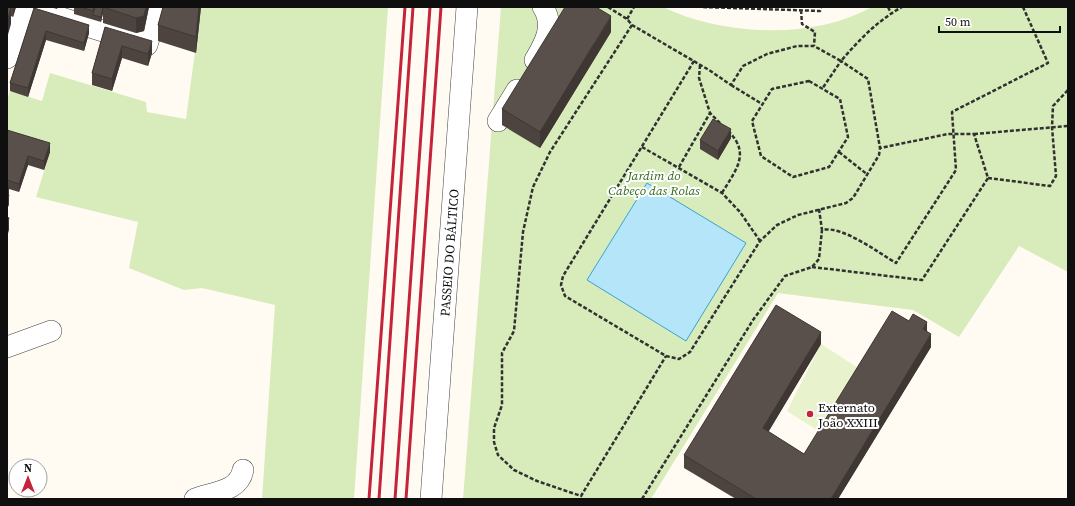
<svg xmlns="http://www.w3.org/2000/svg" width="1075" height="506" font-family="'Source Serif 4',serif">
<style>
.green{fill:#d8ebba}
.pitch{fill:#e8f2cc}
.water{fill:#b5e5f8;stroke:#3aa3d1}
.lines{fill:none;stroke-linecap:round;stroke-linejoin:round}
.minor-casing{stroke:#424242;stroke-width:22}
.path{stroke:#313131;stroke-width:2.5;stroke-dasharray:4 2;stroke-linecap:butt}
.minor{stroke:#fff;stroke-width:21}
.rail{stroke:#c42339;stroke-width:3}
.wall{fill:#4d4440}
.shaded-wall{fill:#3e3734}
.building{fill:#594f4b;stroke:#3e3734}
.poi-dot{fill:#c42339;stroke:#fff;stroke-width:1.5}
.labels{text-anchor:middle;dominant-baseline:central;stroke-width:4;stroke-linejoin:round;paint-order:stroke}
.park-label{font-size:13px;font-style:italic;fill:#346a1d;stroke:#fff}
.street-label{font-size:13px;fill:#0f0f0f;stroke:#fff}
.poi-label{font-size:13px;fill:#0f0f0f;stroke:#fff;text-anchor:start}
</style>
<rect width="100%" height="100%" fill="#fffbf2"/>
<!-- green -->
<path class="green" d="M201,7H388L354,499H262L275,305L202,288L184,290L129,268L138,222L36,197L50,152L7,139V100L10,91L42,101L50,73L146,102L147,112L186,119Z
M501,7H663C723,36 813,40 872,7H1068V272L1019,246L959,337L913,310L778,293L651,499H463Z"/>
<!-- pitch -->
<path class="pitch" d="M821,344L863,371L823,434L787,411Z"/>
<!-- water -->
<path class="water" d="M647,183L746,243L686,341L587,280Z"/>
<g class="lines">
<!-- minor casing -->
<g class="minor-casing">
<g id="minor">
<path d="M27,7L147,45L158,7"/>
<path d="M7,58L23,7"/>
<path d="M535,60C545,43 555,26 543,7"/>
<path d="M498,121L517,90"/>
<path d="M7,347L51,331"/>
<path d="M195,499C213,492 239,492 243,470"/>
<path id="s1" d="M431,499L467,7"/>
</g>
</g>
<!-- path -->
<path class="path" d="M608,7L627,19L632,25L709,70L731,85L743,66L767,54L797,46H814L841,61C859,40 877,21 902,7
M703,7L820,11L821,7
M888,7L891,13
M801,10L802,24L815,32L814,46
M627,19L634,7
M632,25L550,152L533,187L523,232L514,331L502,353V405L494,428V442L498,455L514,470L537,481L581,496L666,356
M694,61L563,276L561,285L565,296L666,356L679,359L690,352L760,241L777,225L798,215L846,203L853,198L879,155L880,148L868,79L841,61L822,89
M700,65L699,78L710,113L721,124
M809,81L840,99L848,137L829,167L793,177L761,156L752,121L772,89Z
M731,85L762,104
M974,134L1068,126
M642,147L722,193L740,212L760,241
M839,152L868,175
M679,167L710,113
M988,178L1050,186L1056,176L1052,127L1053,106L1068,90
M722,193C735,171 751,154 729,132
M819,209L822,230
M812,267L922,280L988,178L974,134H948L880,148
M642,499L753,320L785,276L812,267L819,259L822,230C842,225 879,253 896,263L956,170L952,112L1048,63L1023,7"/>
<!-- minor -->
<use href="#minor" class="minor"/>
<!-- rail -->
<path class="rail" d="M369,499L405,7
M379,499L413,7
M395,499L430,7
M406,499L441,7"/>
</g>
<!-- wall -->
<path class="wall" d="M7,7H16L13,17L11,16V24Z
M50,7H58L57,9Z
M74,7H149L144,31L136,33L103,23V13L101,22L74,14Z
M163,7H201L196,53L158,41V25Z
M34,8L89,33L84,51L46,40L28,97L10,91V83Z
M105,27L152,53L148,66L122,58L112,91L92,85V73Z
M611,32L540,148L502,125V109Z
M7,130L50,152L44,170L28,165L19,192L9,189V204L7,210Z
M731,138L718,160L700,149V140Z
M927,331L931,347L838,499H736L684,468V455L821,344L768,432L804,454Z"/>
<!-- shaded-wall -->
<path class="shaded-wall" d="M14,7H16L13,17V8Z
M146,7H149L144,31L136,33V18Z
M199,7H201L196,53V37Z
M11,8V24L7,38V22Z
M103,9V13L101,22V17Z
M611,16V32L540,148V132Z
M89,25V33L84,51V43Z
M46,31V40L28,97V88Z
M152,41V53L148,66V54Z
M122,46V58L112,91V79Z
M731,129V138L718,160V151Z
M50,143V152L44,170V161Z
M28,156V165L19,192V184Z
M9,187V196L7,201V192Z
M9,195V204L7,210V202Z
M9,218V230L7,237V225Z
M927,322V335L923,329Z
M821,332V344L763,441V428Z
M931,334V347L838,499H831Z"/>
<!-- building -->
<path class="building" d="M7,7L11,8L7,22Z
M81,7H94L93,11Z
M95,7H103L101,17L93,15Z
M103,7H146L144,16L136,18Z
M163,7H199L196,37L158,25Z
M565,7H596L611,16L540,132L502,109Z
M34,8L89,25L84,43L46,31L28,88L10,83Z
M105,27L152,41L148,54L122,46L112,79L92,73Z
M713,119L731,129L718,151L700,140Z
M7,130L50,143L44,161L28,156L19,184L7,180Z
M7,186L9,187L7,192Z
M7,194L9,195L7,202Z
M7,217L9,218L7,225Z
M776,305L821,332L763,428L804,454L892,311L909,321L913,314L927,322L923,329L931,334L831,499H756L684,455Z"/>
<!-- markers -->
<circle class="poi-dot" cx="810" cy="414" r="4"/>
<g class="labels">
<!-- park labels -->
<g class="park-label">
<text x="654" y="175">Jardim do<tspan x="654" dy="15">Cabeço das Rolas</tspan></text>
</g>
<!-- street labels -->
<g class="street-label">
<text stroke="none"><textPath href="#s1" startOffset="247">PASSEIO DO BÁLTICO</textPath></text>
</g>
<!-- poi labels -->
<g class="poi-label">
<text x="818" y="407">Externato<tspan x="818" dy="15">João XXIII</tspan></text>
</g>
</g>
<!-- border -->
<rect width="1075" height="506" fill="none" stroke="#0f0f0f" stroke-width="16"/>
<!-- north arrow -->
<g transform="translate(28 478)"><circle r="19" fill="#ffffff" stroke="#9f9f9f"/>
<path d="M0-3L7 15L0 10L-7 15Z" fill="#c42339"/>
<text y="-6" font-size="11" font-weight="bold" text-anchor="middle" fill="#0f0f0f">N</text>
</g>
<!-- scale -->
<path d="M939 26v6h121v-6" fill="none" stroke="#0f0f0f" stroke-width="2"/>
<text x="945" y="26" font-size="12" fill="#0f0f0f" stroke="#ffffff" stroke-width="3" paint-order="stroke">50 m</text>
</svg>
